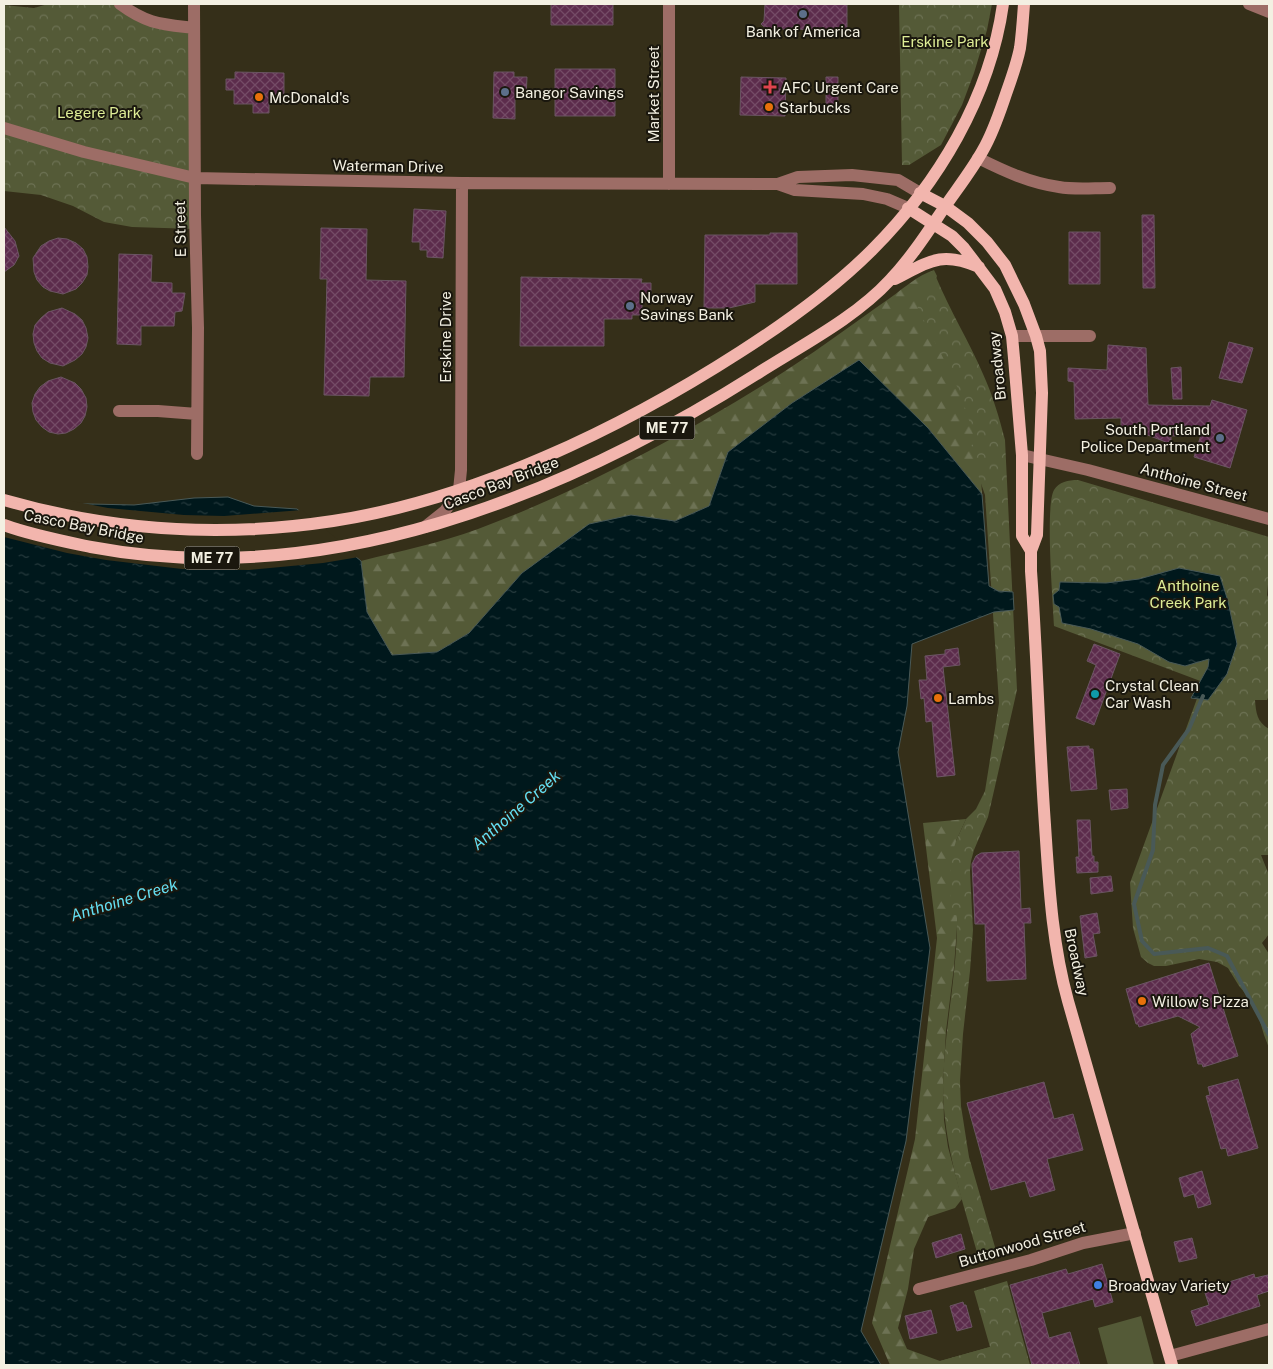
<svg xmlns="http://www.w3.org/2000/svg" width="1273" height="1369" font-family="'Public Sans',sans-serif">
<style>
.grass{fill:#545a37}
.forest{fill:url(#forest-firs)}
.park{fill:url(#park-crowns)}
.water{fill:url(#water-ripples);stroke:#495957}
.pier{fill:#352f19}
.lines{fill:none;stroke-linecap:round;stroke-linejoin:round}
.stream{stroke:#495957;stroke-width:4}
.building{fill:url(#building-cross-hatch);stroke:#6b5563}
.minor{stroke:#9d6d66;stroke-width:12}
.major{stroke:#f2b5ad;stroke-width:12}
.service-dot{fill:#5c6f8a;stroke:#1a170e;stroke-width:2}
.health-dot{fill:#e0444e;stroke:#1a170e;stroke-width:2}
.food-dot{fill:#e8710a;stroke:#1a170e;stroke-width:2}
.culture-dot{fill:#0f9aa8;stroke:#1a170e;stroke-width:2}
.shop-dot{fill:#3f7fe0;stroke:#1a170e;stroke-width:2}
.labels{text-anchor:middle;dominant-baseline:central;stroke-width:4;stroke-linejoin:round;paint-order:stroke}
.shield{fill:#1a170e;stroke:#b2afa2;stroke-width:1}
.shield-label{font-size:14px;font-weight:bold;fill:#f3f0e2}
.poi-label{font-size:15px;fill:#f3f0e2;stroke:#1a170e;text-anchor:start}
.park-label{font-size:15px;fill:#deed96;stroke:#1a170e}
.street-label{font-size:15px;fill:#f3f0e2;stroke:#1a170e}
.water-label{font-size:16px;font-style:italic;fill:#64dff2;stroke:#1a170e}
</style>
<defs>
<pattern id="forest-firs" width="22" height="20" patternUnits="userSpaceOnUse" patternTransform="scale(1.25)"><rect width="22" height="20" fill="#545a37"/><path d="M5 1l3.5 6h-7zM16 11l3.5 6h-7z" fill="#6d7254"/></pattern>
<pattern id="park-crowns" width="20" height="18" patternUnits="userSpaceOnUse" patternTransform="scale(1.25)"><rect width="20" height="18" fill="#545a37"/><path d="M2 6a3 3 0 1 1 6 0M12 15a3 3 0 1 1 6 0" fill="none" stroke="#6d7254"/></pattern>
<pattern id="water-ripples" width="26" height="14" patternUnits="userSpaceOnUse" patternTransform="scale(1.25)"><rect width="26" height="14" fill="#00181c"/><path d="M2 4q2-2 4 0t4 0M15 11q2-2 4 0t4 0" fill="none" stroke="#263a3d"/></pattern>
<pattern id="building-cross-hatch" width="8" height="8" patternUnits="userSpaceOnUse" patternTransform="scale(1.25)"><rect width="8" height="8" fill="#5c2c4c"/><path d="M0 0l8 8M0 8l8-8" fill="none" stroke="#744b66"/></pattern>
</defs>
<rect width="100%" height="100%" fill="#352f19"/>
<!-- grass -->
<path class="grass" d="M1141,1316L1154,1365H1108L1098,1328Z"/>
<!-- forest -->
<path class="forest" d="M934,270L937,276L929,298L977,411L982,494L928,428L859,361L792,403L728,452L709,506L675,521L631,515L522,573L469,633L437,652L392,655L367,612L361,561C400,551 440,543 478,529C580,491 676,439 768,382C810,356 850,326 890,298C905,287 917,276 934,270Z
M966,819L956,841L958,883L957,927L954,967L946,1031L943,1084L944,1120L948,1147L962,1199L955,1208L928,1217L914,1249L908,1289L898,1328L907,1349L940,1361L990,1347L1009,1365H890L872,1323L915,1139L937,938L923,823Z"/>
<!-- park -->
<path class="park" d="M48,4H120L145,20L194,28L196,229L132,227L104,222L73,206L41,195L4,191V5L34,8Z
M899,4H992L987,30L974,73L962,105L941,145L909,165H902Z
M936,277C950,311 969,341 983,374C993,396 999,417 1005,440L1017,690L988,817L974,850L971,861L970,871L973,930L970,971L963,1034L960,1081L961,1106L969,1157L997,1254L979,1259C963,1202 943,1145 943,1085C944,1028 958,972 957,915H952L950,881L952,854L956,841L966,819L976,809L985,791L999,703L985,495L976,469L971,445L976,444C970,423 964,402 955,382C942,354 926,327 914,299Z
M1078,480L1269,537V574L1267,595L1269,599V695L1267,700H1255C1256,713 1257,722 1269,729V855H1261L1269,875V934L1262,943L1269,954V1048L1264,1035L1257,1011L1250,999L1239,986L1228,968L1217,962L1199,959L1166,966H1154L1148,963L1141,957L1133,928L1130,883L1203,682L1054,626C1053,603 1045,506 1054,490C1059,482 1068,480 1078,480Z
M1007,1281L1030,1365H926L990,1347L974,1291Z"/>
<!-- water -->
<path class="water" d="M859,360L928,428L982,494L989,586L998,591L1013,592L1014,610L994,612L912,644L907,706L898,752L930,948L906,1141L861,1331L881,1365H4V502L134,505L194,498L228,497L254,506L297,509L361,561L367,612L392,655L437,652L469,633L522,573L589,524L631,515L675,521L709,506L728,452L792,403Z
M1179,568L1220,576L1228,601L1237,644L1227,674L1208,700L1191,698L1208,667L1209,659L1185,666L1169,662L1138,644L1091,629L1062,623L1059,607L1054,604L1053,595L1059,590L1060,582L1106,583L1139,579Z"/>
<!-- pier -->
<path class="pier" d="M4,500L72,501L108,508L184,515L224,516L302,510L359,557L323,563L249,570L182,569L106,560L67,553L4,537Z"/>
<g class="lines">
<!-- stream -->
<path class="stream" d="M1203,696L1189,729L1163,765L1155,805L1153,850L1134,904L1142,941L1154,954L1208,948L1227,956L1269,1035"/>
</g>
<!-- building -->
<path class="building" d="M551,4H613V25H551Z
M765,4H847V30L775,29L771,33L761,24L764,21Z
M555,69H615V116H555Z
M235,72L284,73V103H269V113H253V104H234V90H226V79H235Z
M494,72H514V77H527L526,98H515V119L493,118Z
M741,77L786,78L785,116L740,115Z
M826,77H838V113H826Z
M414,209L446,211L443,258L427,257V250H420V242H412Z
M1142,215H1154L1155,288H1143Z
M4,227L15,241L19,256L14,265L4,272Z
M321,228L367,229L366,280L406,281L404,377H370L369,396L324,395L327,279H320Z
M1069,232H1100V284H1069Z
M770,233H797V284H755V302L729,308H704L705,235H770Z
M58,238L67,239L76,243L83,249L87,257L88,267L87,275L82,283L76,289L63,294L50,291L43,287L37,280L34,272L33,258L41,246L49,241Z
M119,254L152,255L151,282L172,283V293H185L182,311L175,312L174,326H141V345L117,344Z
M521,277L642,279L641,283H651V296H642V315H632V319H604V346H520Z
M62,308L75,314L82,320L86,328L88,338L86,347L82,354L75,360L63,366L50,363L42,358L37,351L34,343L33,334L35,325L41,318L48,312Z
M1229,342L1253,348L1242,383L1219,378Z
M1108,345L1146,348L1148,405L1210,406L1212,400L1247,410L1230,468L1194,457L1201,435L1171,436V444L1145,434L1121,433V418L1075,419L1074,382L1068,381V368L1107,370Z
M1181,367L1182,399H1173L1171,368Z
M61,377L75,383L81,389L86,398L87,407L85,416L81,423L74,429L66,433L58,434L49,432L42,427L36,420L33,412L32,403L35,394L40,387L48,381Z
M1094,644L1120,654L1094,725L1076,718L1096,665L1087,661Z
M958,648L960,665L943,667L955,775L937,777L932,721L926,722L924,698L921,699L919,680H927L925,656L945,654V650Z
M1089,746V749H1093L1097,789L1071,791L1067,747Z
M1127,789L1128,808L1111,810L1109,790Z
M1077,820H1090L1092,856H1094V862H1098V872L1077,873L1076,857H1079Z
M1019,851L1021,909L1030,908L1031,923H1024L1026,979L987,981L985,924H975L972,864L976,856L981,853Z
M1111,876L1113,891L1091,894L1090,878Z
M1097,913L1100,933L1093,934L1097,956L1085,958L1080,916Z
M1209,963L1238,1056L1203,1067L1202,1064H1198L1191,1034L1200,1027L1178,1016L1139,1027L1138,1024H1136L1126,989Z
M1238,1079L1258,1148L1228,1156L1226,1148L1221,1149L1206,1096L1210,1095L1208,1087Z
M1044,1082L1054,1119L1073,1114L1083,1150L1047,1159L1055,1190L1030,1197L1025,1181L991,1190L967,1103Z
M1202,1171L1211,1204L1198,1208L1194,1194L1184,1197L1179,1178Z
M961,1234L965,1249L936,1258L932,1243Z
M1192,1238L1197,1258L1179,1262L1174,1242Z
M1102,1264L1113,1302L1095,1307L1093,1299L1042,1313L1049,1338L1070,1332L1080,1365H1032L1010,1285L1066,1269L1068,1274Z
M1254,1274L1255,1278L1268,1275L1269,1280V1291L1257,1295L1260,1306L1196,1326L1191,1311L1209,1305L1204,1290Z
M963,1302L964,1305H966L972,1327L957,1331L950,1306Z
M931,1310L937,1333L910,1339L905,1316Z"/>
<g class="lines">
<!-- minor -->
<path class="minor" d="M120,4C147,24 161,24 194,28
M194,4L195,215L198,328L197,454
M1249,4L1269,12
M4,128L84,152L195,178L462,183L778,184L798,177L852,175L898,180L920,193
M978,158C1004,171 1030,183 1059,187C1075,190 1093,188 1110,188
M669,184V4
M778,184L795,190L863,194L887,199L908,208
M1012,336H1090
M119,411H158L197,414
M1022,455L1088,470L1269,519
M425,527L445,511L459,490L461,470L462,183
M919,1289L1031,1260L1083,1243L1135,1233
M1170,1356L1269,1329"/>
<!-- major -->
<path class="major" d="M920,193L945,206L968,223L987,242L1005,265L1024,304L1036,336L1040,351L1042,393L1037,535L1031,551V571C1037,655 1039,740 1045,825C1049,885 1052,944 1068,1001L1172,1365
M908,208L952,236L964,248L995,289L1005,312L1012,336L1014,358L1022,455V536L1031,551
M895,279C930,261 941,251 979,267
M4,500C112,531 221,538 333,521C473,500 622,428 740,352C787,322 833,289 872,250C938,184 990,97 1003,4
M4,525C31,535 62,541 91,547C324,591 560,498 755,375C800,346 854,319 890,280C911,258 927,233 944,208C957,189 972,170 983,150C994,131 1000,111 1007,91C1012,77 1017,63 1020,48C1022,34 1023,18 1024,4"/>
</g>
<!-- markers -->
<g class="service-dot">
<circle cx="803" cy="14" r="5"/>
<circle cx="505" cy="92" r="5"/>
<circle cx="630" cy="306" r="5"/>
<circle cx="1220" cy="438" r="5"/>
</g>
<path class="health-dot" d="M767.5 79.5h5v5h5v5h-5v5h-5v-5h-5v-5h5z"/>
<g class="food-dot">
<circle cx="259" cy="97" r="5"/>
<circle cx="769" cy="107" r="5"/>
<circle cx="938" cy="698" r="5"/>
<circle cx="1142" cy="1001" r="5"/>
</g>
<circle class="culture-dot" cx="1095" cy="694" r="5"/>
<circle class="shop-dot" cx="1098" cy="1285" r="5"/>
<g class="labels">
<!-- shield labels -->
<g class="shield">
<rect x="639.5" y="416.5" width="55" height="23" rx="4"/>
<rect x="184.5" y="546.5" width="55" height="23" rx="4"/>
</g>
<g class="shield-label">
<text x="667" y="428">ME 77</text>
<text x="212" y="558">ME 77</text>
</g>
<!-- poi labels -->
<g class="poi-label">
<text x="803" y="31" text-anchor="middle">Bank of America</text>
<text x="781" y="87">AFC Urgent Care</text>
<text x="515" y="92">Bangor Savings</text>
<text x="269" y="97">McDonald's</text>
<text x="779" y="107">Starbucks</text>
<text x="640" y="297">Norway<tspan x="640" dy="17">Savings Bank</tspan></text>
<text x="1210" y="429" text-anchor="end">South Portland<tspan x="1210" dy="17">Police Department</tspan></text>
<text x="1105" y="685">Crystal Clean<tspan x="1105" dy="17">Car Wash</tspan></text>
<text x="948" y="698">Lambs</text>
<text x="1152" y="1001">Willow's Pizza</text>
<text x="1108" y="1285">Broadway Variety</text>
</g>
<!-- park labels -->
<g class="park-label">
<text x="945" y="41">Erskine Park</text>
<text x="99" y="112">Legere Park</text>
<text x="1188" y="585">Anthoine<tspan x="1188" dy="17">Creek Park</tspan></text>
</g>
<!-- street labels -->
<g class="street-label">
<text transform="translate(653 94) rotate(-90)">Market Street</text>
<text transform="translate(388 166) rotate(1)">Waterman Drive</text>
<text transform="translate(180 229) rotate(-91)">E Street</text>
<text transform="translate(445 337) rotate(-90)">Erskine Drive</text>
<text transform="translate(997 366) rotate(-96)">Broadway</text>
<text transform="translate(1194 482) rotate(15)">Anthoine Street</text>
<text transform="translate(501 483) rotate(-21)">Casco Bay Bridge</text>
<text transform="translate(84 526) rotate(11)">Casco Bay Bridge</text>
<text transform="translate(1077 962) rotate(78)">Broadway</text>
<text transform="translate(1022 1244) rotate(-16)">Buttonwood Street</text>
</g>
<!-- water labels -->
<g class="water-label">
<text transform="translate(516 810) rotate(-41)">Anthoine Creek</text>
<text transform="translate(124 900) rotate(-17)">Anthoine Creek</text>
</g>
</g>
<!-- border -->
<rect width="1273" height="1369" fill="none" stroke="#f3f0e2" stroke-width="10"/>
</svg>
